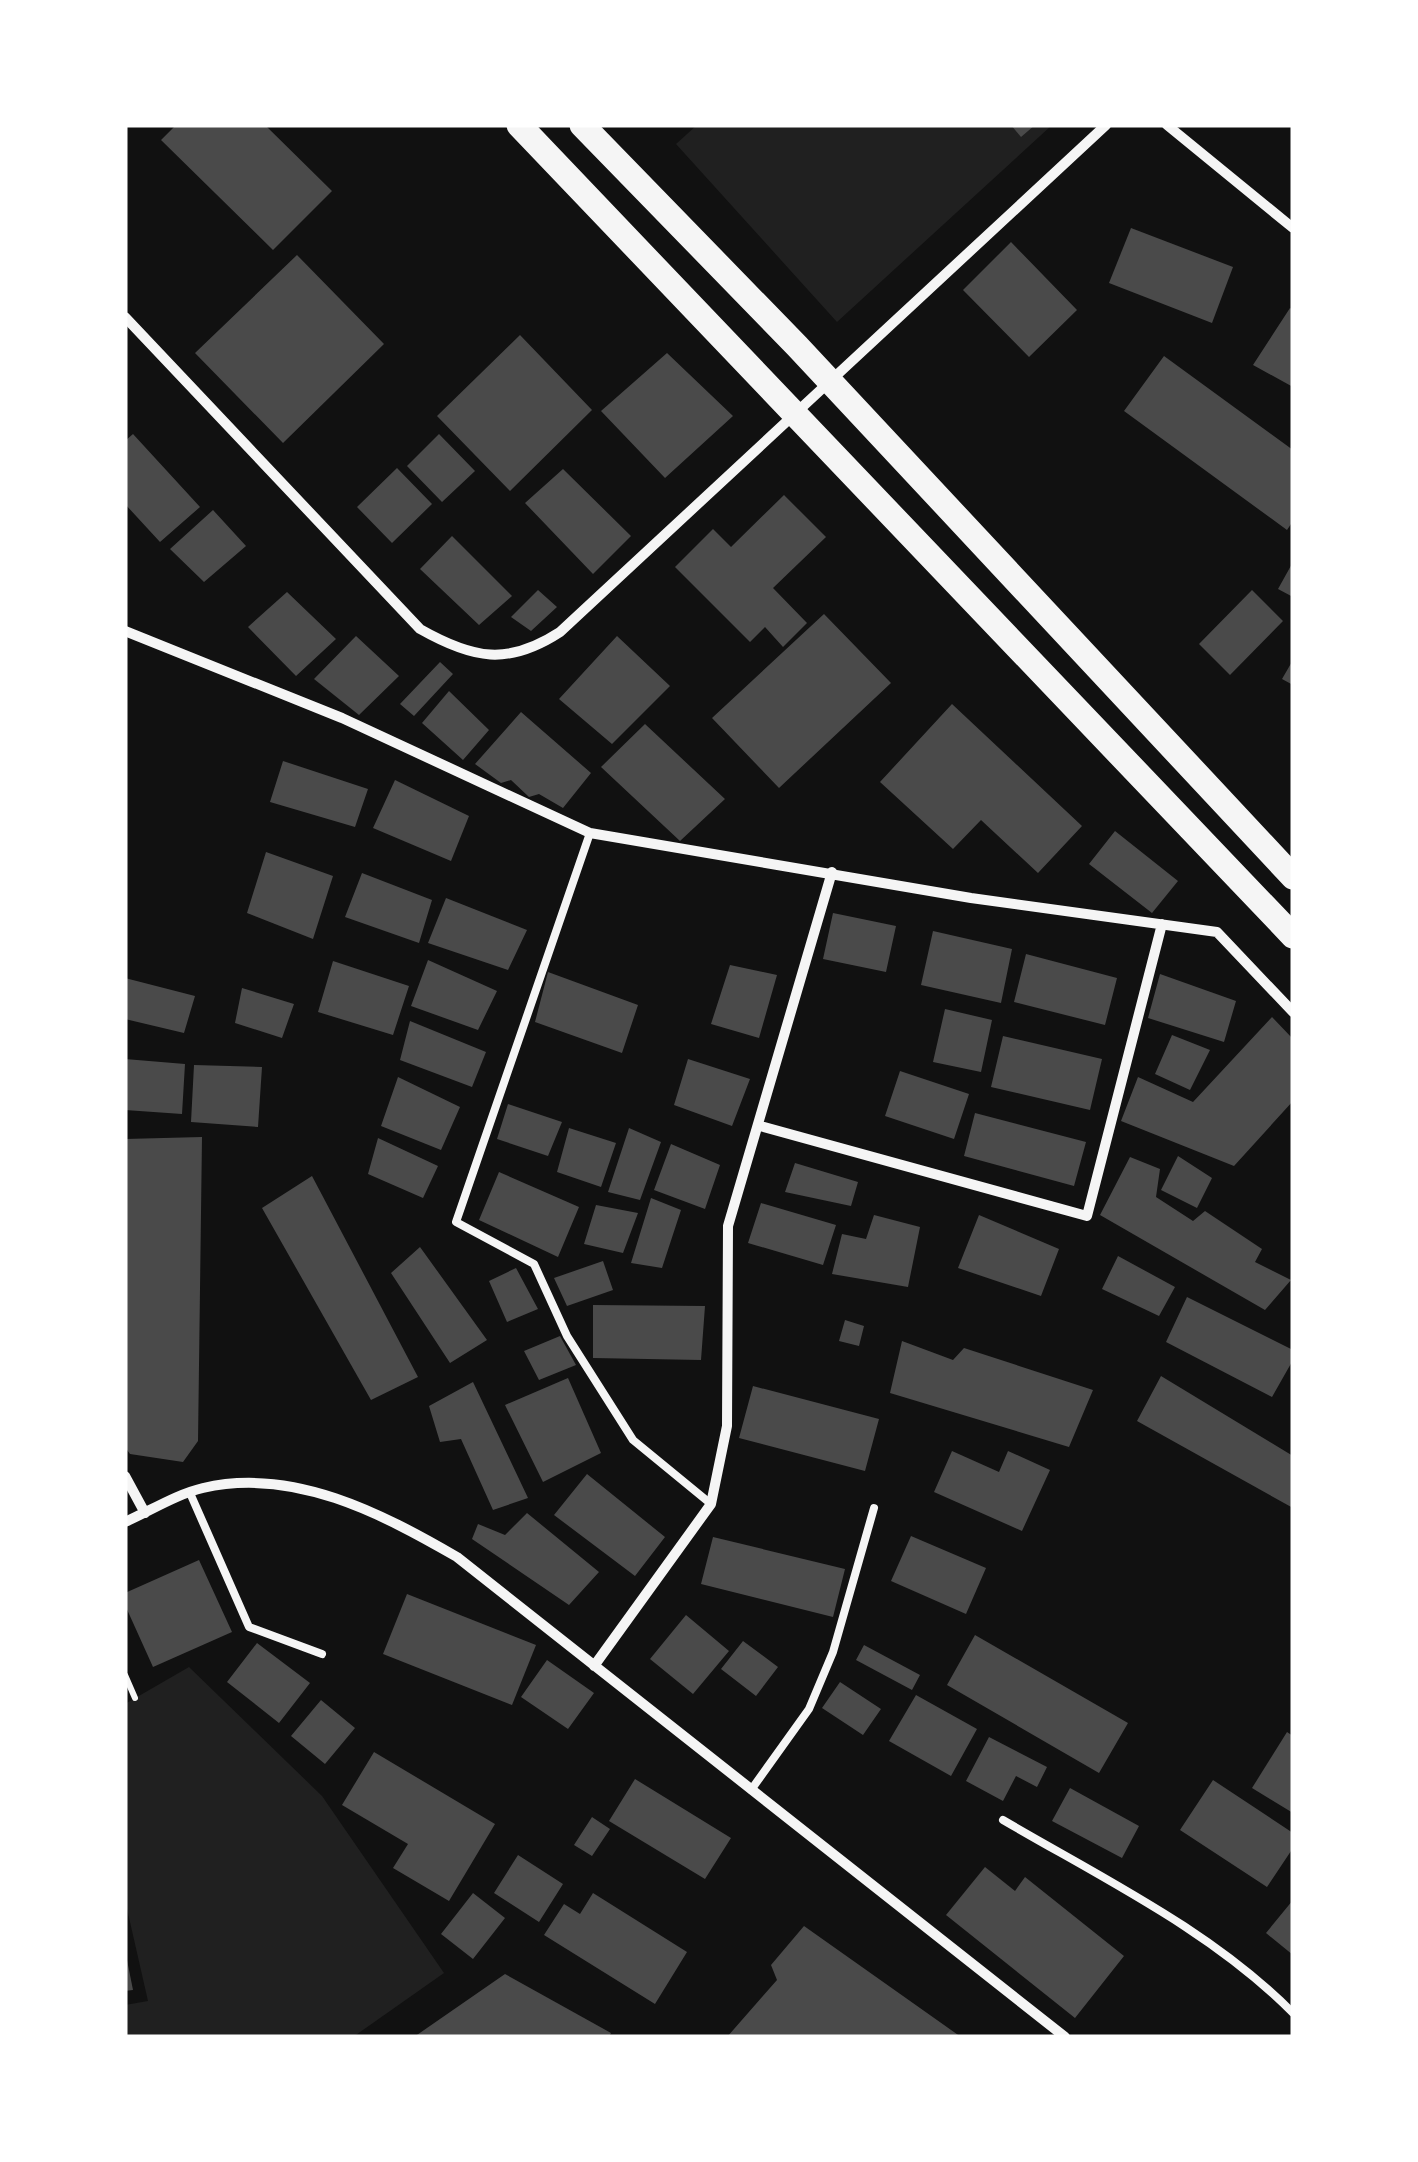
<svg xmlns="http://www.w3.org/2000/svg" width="1418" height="2162" font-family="'DejaVu Sans',sans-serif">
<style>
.green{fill:#202020}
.building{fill:#4a4a4a}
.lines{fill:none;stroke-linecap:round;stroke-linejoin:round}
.path{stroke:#f5f5f5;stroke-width:6}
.service{stroke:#f5f5f5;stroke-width:8}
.minor{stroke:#f5f5f5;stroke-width:10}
.primary{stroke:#f5f5f5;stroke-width:25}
</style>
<rect width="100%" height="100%" fill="#111"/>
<!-- green -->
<path class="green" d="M697,125H1052L837,322L676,144Z
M189,1667L322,1796L444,1973L353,2037H125V2005L148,2001L125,1900V1704Z"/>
<!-- building -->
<path class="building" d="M176,125H265L332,191L273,250L161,140Z
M1011,125H1035L1021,137Z
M1131,228L1233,267L1212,323L1109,283Z
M1011,242L1077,310L1029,357L963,290Z
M297,255L384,344L283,443L195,353Z
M1290,308L1293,310V387L1253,365Z
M520,335L592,410L510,491L437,416Z
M667,353L733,416L665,478L601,411Z
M1164,356L1293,450V521L1287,530L1124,411Z
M133,434L200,507L160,542L125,504V441Z
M439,434L475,471L442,502L407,466Z
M397,468L432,504L392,543L357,507Z
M563,469L631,536L593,574L525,503Z
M784,495L826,537L773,588L807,623L783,647L765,627L750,642L675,567L713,529L731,547Z
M213,510L246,546L204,582L170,549Z
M452,536L512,596L479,625L420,569Z
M1293,562V597L1278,589Z
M538,590L557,607L531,631L511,617Z
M1252,590L1283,621L1230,675L1199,644Z
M287,592L336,639L296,676L248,627Z
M824,614L891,683L779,788L712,718Z
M356,636L399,676L359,715L314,679Z
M617,636L670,686L612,744L559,699Z
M1293,660V685L1282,679Z
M440,662L453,674L414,716L400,704Z
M449,691L489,730L463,760L422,723Z
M952,704L1082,826L1038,873L981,820L953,849L880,782Z
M521,712L591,773L563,808L539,794L529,797L511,780L501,783L475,764Z
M645,724L725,799L680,841L601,767Z
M283,761L368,789L355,827L270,802Z
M395,780L469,816L451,861L373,828Z
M1115,831L1178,881L1152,913L1089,864Z
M266,852L333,876L313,939L247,913Z
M362,873L432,900L419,943L345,917Z
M446,898L527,930L508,970L428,943Z
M833,913L896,926L886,972L823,959Z
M933,931L1012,949L1001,1003L921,985Z
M1026,954L1117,978L1105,1025L1014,1002Z
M428,960L497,991L478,1030L411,1006Z
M333,961L409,986L393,1035L318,1012Z
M730,965L777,975L759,1038L711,1024Z
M548,972L638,1005L622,1053L535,1022Z
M1160,974L1236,1001L1224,1042L1148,1018Z
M125,978L195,996L184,1033L125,1019Z
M242,988L294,1004L282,1038L235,1023Z
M945,1009L992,1020L981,1072L933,1062Z
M1272,1017L1293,1039V1101L1234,1166L1121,1121L1138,1077L1193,1102Z
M410,1021L486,1052L472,1087L400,1060Z
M1172,1035L1210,1050L1190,1090L1155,1074Z
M1003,1036L1102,1059L1090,1110L991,1087Z
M125,1059L185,1064L182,1114L125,1110Z
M688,1059L750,1079L732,1126L674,1105Z
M194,1065L262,1067L258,1127L191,1122Z
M900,1071L969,1094L954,1139L885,1116Z
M398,1077L460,1107L441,1150L381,1126Z
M508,1104L562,1122L548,1156L497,1139Z
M975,1113L1086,1142L1074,1186L964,1156Z
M569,1128L616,1143L601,1187L557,1172Z
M629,1128L661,1142L640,1200L608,1192Z
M202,1137L198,1441L183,1462L130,1454L125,1447V1139Z
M378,1138L438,1166L423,1198L368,1174Z
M671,1144L720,1165L705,1209L654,1190Z
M1178,1156L1212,1178L1197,1208L1161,1190Z
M1130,1157L1160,1169L1156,1197L1193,1221L1205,1211L1262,1249L1255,1262L1291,1280L1265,1310L1100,1215Z
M795,1163L858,1182L851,1206L785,1192Z
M499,1172L579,1207L558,1257L479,1220Z
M312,1176L418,1377L371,1400L262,1208Z
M651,1198L681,1210L662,1268L631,1263Z
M761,1203L836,1225L823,1265L748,1243Z
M596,1205L638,1213L623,1253L584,1244Z
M874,1215L920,1227L908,1287L832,1274L842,1234L866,1239Z
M979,1215L1059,1249L1041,1296L958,1268Z
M420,1247L487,1340L450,1363L391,1273Z
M1118,1256L1175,1287L1159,1316L1102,1289Z
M603,1261L613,1290L567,1306L554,1278Z
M516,1268L538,1309L507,1322L489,1281Z
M1187,1297L1293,1350V1360L1272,1397L1166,1342Z
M593,1305L705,1306L701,1360L593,1358Z
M845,1320L864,1326L859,1346L839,1341Z
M560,1336L576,1365L539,1380L524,1351Z
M902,1341L953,1360L964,1348L1093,1390L1069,1447L890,1393Z
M1161,1376L1293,1456V1508L1137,1421Z
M568,1378L601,1453L543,1482L505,1405Z
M473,1382L528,1498L493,1510L461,1439L440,1442L429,1406Z
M753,1386L879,1419L865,1471L739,1438Z
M952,1451L999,1472L1008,1451L1050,1470L1022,1531L934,1492Z
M587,1474L665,1537L635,1576L554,1515Z
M527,1513L599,1572L569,1605L472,1539L478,1524L505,1535Z
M911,1536L986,1568L966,1614L891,1581Z
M713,1537L845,1569L833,1617L701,1584Z
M199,1560L232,1632L153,1667L125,1605V1593Z
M407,1594L536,1645L512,1705L383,1654Z
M686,1615L729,1651L693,1694L650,1659Z
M975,1635L1128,1723L1099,1773L947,1685Z
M743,1641L778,1667L756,1696L721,1669Z
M257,1643L310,1683L279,1723L227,1682Z
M864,1645L920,1675L912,1690L856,1660Z
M547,1660L594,1693L568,1729L521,1697Z
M840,1682L881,1709L863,1735L822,1708Z
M916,1695L977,1729L951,1776L889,1741Z
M321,1700L355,1728L325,1764L291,1736Z
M1287,1732L1293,1736V1813L1252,1788Z
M989,1737L1047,1767L1037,1787L1016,1776L1003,1801L966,1781Z
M374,1752L495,1824L449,1901L393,1868L408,1844L342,1805Z
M635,1779L731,1838L705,1879L609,1821Z
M1213,1780L1293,1833V1848L1267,1887L1180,1830Z
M1070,1788L1139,1826L1122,1858L1052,1821Z
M592,1817L610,1829L592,1856L574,1845Z
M518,1855L563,1884L539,1922L494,1893Z
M985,1867L1015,1891L1025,1877L1124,1956L1075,2018L946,1915Z
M473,1893L505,1918L473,1959L441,1934Z
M593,1893L687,1952L655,2004L544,1935L564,1904L580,1914Z
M1293,1900V1955L1266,1933Z
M804,1926L961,2037H727L777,1980L771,1965Z
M125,1950L133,1990L125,1991Z
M505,1974L611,2033L609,2037H414Z"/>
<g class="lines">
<!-- path -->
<path class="path" d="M125,1675L135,1698"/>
<!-- service -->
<path class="service" d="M590,833L456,1222L534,1264L567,1336L633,1440L711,1504
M190,1493L249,1627L322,1654
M751,1790L809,1709L833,1652L874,1508
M1003,1820C1102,1878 1212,1931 1293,2013"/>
<!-- minor -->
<path class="minor" d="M1167,125L1293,228
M125,317L420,629C473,659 508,666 560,632L1106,125
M125,631L342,718L590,833L971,898L1217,932L1293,1012
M760,1126L1087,1216L1162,924
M125,1476L145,1513
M125,1522C150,1511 177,1494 203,1488C293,1467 381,1513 457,1557L1065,2037
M594,1666L711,1504L727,1426L728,1226L832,872"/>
<!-- primary -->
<path class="primary" d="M519,125L1293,936
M582,125L797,346L1293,877"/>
</g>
<!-- border -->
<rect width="1418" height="2162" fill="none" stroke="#ffffff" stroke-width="255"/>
</svg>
